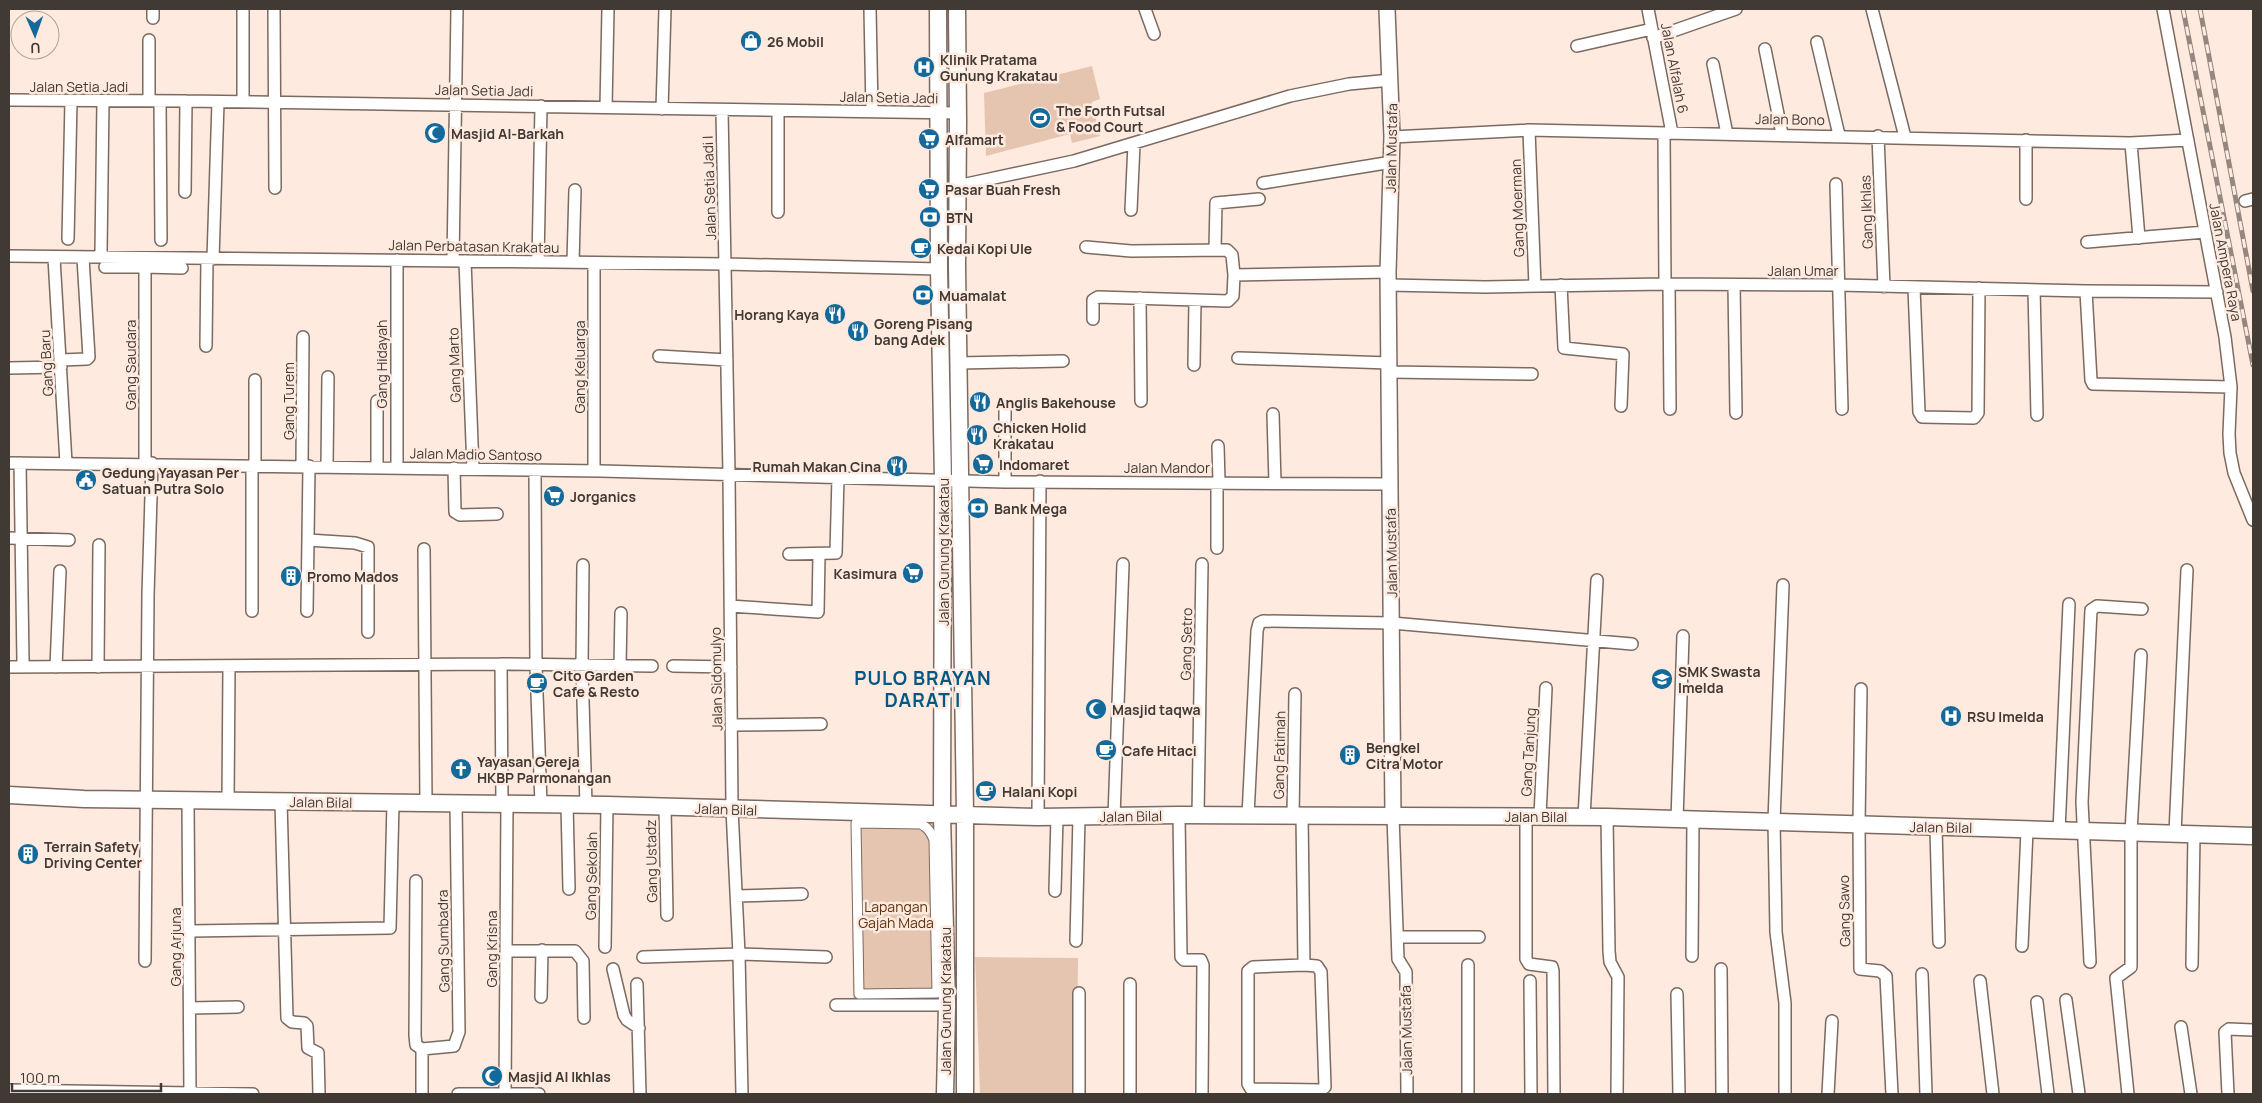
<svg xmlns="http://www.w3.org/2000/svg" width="2262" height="1103" font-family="Manrope,sans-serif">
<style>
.green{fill:#e6c5b0}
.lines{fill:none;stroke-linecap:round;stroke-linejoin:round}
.pedestrian-casing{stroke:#7b6a60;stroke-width:11}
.minor-casing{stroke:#7b6a60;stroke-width:14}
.tertiary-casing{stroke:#7b6a60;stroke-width:18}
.secondary-casing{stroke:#7b6a60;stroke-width:19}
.pedestrian{stroke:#fff;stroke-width:9}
.minor{stroke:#fff;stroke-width:11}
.tertiary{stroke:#fff;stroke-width:15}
.secondary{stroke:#fff;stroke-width:16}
.rail-casing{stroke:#94877f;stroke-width:5}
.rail{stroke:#feeadf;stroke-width:3;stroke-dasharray:9;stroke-linecap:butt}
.labels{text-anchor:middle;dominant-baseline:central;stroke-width:5;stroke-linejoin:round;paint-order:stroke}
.poi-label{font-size:14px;font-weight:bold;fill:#413934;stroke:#feeadf;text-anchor:start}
.street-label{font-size:14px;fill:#413934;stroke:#feeadf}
.park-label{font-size:14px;fill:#5c300d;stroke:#feeadf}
.district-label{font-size:19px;font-weight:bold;letter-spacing:1px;fill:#025883;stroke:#feeadf}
</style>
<rect width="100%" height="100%" fill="#feeadf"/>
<!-- green -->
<path class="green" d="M1092,66L1100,99L1092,102L1100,136L1072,143L1070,134L986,156L984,93Z
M851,817L923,819L935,824L941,1000L853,999Z
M975,957L1078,958L1077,1094L980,1093Z"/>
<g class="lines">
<!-- pedestrian casing -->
<g class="pedestrian-casing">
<path id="pedestrian" d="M856,823L921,824C928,828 931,832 934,840L937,993L859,994Z"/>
</g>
<!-- minor casing -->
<g class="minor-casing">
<path id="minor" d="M274,9L275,188
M870,9L872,111
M1145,9L1154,34
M1648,9L1672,133
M1872,9L1905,137
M2163,9L2225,337L2231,387L2229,434L2230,453L2234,473L2253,520
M153,18V9
M1653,38L1736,9
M1817,42L1839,135
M1577,46L1652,29
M1765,49L1782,134
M1713,64L1727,134
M9,100L186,101L958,113
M149,101V40
M160,101L161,240
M243,102V9
M606,107L608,9
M662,109L665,9
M722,111L729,474L732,809L739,954L742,1094
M1529,130L1535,286
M1664,134L1665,284
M1878,136L1884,287
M1392,137L1529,130L2130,143L2188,140
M2131,143L2139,238
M1263,183L1392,162
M1836,184L1842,409
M957,186L1074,161L1290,96L1349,84L1391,80
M185,192L186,101
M2026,199V140
M2245,201L2253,199
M1131,210L1134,144
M778,212V111
M68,239L71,101
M2087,242L2205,232
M1086,247L1131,251L1227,250L1232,255L1234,275L1388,272
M1215,249L1216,203L1259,199
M101,252L103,101
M9,256L726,264L939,269
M54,258L66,463
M213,259L218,102
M453,261L457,9
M465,261L473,469
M538,262L541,106
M573,262L575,190
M105,267H145
M1669,284L1670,409
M1388,285L1485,287L1665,284L1839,285L2086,291L2217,292
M1561,285L1564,348L1623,354L1621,406
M1734,285L1736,413
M1914,288L1919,412L1922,417L1974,418L1978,413L1979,288
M2034,290L2037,415
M2086,291L2091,380L2093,384L2231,387
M1140,298L1141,401
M1093,319V300L1098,297L1228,301L1233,296L1234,275
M206,346L207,259
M659,356L727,360
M1238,358L1389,363
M61,360L87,359L89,357L83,258
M959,363L1063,361
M1194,365L1195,300
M9,368L61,367
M1389,372L1532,374
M377,401V468
M1273,414L1275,483
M1218,446L1219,482
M9,463L601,471L1005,482L1390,484
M20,463L23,661
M145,463V267L182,268
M252,465V611
M255,465V380
M302,466L303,337
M327,466L328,377
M397,467V260
M454,468L455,512L460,515L497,514
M535,470L536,666L541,804
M594,471V263
M1005,482V406
M1217,483V548
M9,538L69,540
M308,540L355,543L368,547V632
M424,549L426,803
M789,554L836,553L838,477
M583,565L582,666L586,805
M1783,585L1774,821L1776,932L1785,1003V1094
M730,606L818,612L819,555
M307,611L309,466
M501,664L502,804
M620,666L621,613
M673,666L731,667
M9,667L501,664L652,666
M56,667L60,571
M98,667L99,545
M1861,689L1859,824L1860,969L1880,971L1886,976L1892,1094
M732,725L821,724
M188,801L190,1094
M228,802L229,667
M281,802L287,1018L292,1022L304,1023L307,1026L308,1048L318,1053L319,1094
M567,805L569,889
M665,807L667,915
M1179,815L1181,957L1184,960H1201L1203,965L1202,1094
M1198,815L1202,564
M1302,815L1304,965
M1248,816L1257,631L1259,623L1263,621L1392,623L1632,644
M1293,816L1295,694
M1393,816L1398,959L1406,972L1407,1094
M1526,816V959L1529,964L1552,967L1553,971L1554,1094
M1540,816L1546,688
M1038,817L1040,481
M1114,817L1123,564
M1584,817L1597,580
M1607,817L1609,951L1610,962L1618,977L1617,1094
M1677,820L1683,636
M1936,828L1939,942
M2059,831L2069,604
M2175,833L2187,570
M416,881L415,1035L416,1045L422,1049
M1055,891L1057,817
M737,896L802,894
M190,931L390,928L393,803
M1398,937H1479
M1076,941L1079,817
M2022,946L2027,830
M605,947L607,805
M506,951H575L583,961L584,1018
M1692,956L1693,820
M643,957L739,954L826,957
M145,961L148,595L152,463
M2090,962L2082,802L2091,610L2097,606L2142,609
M1304,965L1317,966L1321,972L1325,1087L1321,1090L1251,1089L1248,1084V971L1253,967Z
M1468,965V1094
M2192,965L2194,834
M613,969L624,1015L627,1020L639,1028
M1721,969L1722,1094
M1922,974L1926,1094
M1530,981L1531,1094
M1980,981L1993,1094
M637,984L640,1094
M1130,984V1094
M1677,994L1679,1094
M541,997L542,950
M2066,1000L2079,1094
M2037,1002L2048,1094
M836,1005H947
M190,1008L238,1007
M2181,1027L2191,1094
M422,1049L454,1046L459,1032L456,804
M9,1090L253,1094
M422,1094V1049
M458,1094H539
M505,1094L507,804
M1079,1094V993
M1828,1094L1832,1021
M2128,1094L2116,978L2131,967V832L2141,655
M2228,1094L2225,1032L2229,1029L2253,1030"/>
</g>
<!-- tertiary casing -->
<g class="tertiary-casing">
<path id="tertiary" d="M1387,9L1392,137L1388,272L1393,816"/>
</g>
<!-- secondary casing -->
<g class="secondary-casing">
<path id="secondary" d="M938,9L939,269L943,480L942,816L947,1005L945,1094
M957,9L958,121L957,266L965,815V1094
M9,795L84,799L607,805L1038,817L1179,815L1607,817L2253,836"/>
</g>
<!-- pedestrian -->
<use href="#pedestrian" class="pedestrian"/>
<!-- minor -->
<use href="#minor" class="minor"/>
<!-- tertiary -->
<use href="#tertiary" class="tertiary"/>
<!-- secondary -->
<use href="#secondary" class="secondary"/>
<!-- rail casing -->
<g class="rail-casing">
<path id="rail" d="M2183,9L2253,365
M2200,9L2253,291"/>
</g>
<!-- rail -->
<use href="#rail" class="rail"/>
</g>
<!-- icons -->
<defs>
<g id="shop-disc" transform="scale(1.125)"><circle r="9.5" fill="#13699a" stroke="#feeadf"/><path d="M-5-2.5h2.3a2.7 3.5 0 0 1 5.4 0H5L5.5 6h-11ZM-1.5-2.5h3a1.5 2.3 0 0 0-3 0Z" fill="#fff"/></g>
<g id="hospital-disc" transform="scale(1.125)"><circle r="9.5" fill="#13699a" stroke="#feeadf"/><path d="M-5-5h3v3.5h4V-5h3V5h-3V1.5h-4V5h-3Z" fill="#fff"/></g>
<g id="stadium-disc" transform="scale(1.125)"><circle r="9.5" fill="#13699a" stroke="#feeadf"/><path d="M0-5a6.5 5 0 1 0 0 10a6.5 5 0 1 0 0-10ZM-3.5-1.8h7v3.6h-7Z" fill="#fff"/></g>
<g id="mosque-disc" transform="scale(1.125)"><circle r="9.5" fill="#13699a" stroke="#feeadf"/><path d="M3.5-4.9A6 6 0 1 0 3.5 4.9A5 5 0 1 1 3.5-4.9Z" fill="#fff"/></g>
<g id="supermarket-disc" transform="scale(1.125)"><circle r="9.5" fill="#13699a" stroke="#feeadf"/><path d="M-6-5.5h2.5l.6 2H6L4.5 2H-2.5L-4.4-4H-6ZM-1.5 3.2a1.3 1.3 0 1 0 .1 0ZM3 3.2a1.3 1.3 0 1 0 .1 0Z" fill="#fff"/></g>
<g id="bank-disc" transform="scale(1.125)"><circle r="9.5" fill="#13699a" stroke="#feeadf"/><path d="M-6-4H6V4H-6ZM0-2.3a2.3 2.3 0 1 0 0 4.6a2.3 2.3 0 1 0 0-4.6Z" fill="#fff"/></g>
<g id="cafe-disc" transform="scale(1.125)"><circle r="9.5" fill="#13699a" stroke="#feeadf"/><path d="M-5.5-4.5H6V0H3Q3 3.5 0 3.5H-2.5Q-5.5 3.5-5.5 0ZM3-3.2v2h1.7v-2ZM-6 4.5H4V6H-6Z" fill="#fff"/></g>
<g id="restaurant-disc" transform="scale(1.125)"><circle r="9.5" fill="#13699a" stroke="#feeadf"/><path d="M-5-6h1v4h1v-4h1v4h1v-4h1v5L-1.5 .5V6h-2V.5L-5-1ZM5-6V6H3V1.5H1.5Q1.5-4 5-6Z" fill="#fff"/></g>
<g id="civic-disc" transform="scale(1.125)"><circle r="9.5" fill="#13699a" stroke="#feeadf"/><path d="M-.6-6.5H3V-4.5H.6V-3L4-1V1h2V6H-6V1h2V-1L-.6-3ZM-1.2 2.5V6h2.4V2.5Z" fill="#fff"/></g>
<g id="building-disc" transform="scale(1.125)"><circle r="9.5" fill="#13699a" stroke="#feeadf"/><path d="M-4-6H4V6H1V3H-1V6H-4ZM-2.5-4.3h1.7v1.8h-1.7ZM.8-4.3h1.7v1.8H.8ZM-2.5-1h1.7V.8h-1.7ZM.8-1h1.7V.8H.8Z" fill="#fff"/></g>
<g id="school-disc" transform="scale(1.125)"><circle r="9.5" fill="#13699a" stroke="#feeadf"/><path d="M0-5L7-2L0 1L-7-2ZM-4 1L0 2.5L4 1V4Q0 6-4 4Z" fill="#fff"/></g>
<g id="church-disc" transform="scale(1.125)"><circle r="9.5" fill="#13699a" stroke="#feeadf"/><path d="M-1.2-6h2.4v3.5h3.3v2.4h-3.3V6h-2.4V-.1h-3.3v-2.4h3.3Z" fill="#fff"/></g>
</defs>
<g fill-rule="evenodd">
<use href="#shop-disc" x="751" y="41"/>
<use href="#hospital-disc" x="924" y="67"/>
<use href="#stadium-disc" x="1040" y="118"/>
<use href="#mosque-disc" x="435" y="133"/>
<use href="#supermarket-disc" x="929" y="139"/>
<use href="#supermarket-disc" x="929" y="189"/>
<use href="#bank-disc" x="930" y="217"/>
<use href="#cafe-disc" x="921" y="248"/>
<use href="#bank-disc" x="923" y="295"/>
<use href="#restaurant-disc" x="835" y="314"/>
<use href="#restaurant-disc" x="858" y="331"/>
<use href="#restaurant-disc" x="980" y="402"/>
<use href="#restaurant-disc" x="977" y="435"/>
<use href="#supermarket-disc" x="983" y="464"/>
<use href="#restaurant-disc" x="897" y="466"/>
<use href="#civic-disc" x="86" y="480"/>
<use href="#supermarket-disc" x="554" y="496"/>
<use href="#bank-disc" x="978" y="508"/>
<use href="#supermarket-disc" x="913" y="573"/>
<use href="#building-disc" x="291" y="576"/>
<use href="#school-disc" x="1662" y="679"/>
<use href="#cafe-disc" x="537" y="683"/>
<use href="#mosque-disc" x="1096" y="709"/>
<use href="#hospital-disc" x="1951" y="716"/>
<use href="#cafe-disc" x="1106" y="750"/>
<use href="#building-disc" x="1350" y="755"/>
<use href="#church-disc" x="461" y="769"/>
<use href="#cafe-disc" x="986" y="791"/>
<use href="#building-disc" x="28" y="854"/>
<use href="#mosque-disc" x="492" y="1076"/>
</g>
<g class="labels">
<!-- poi labels -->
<g class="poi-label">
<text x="767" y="41">26 Mobil</text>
<text x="940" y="59">Klinik Pratama<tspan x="940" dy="16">Gunung Krakatau</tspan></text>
<text x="1056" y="110">The Forth Futsal<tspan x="1056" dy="16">&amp; Food Court</tspan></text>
<text x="451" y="133">Masjid Al-Barkah</text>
<text x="945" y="139">Alfamart</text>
<text x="945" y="189">Pasar Buah Fresh</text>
<text x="946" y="217">BTN</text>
<text x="937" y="248">Kedai Kopi Ule</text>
<text x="939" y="295">Muamalat</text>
<text x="819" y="314" text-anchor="end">Horang Kaya</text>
<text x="874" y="323">Goreng Pisang<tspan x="874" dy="16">bang Adek</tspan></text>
<text x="996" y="402">Anglis Bakehouse</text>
<text x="993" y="427">Chicken Holid<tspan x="993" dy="16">Krakatau</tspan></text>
<text x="999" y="464">Indomaret</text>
<text x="881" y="466" text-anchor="end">Rumah Makan Cina</text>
<text x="102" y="472">Gedung Yayasan Per<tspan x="102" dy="16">Satuan Putra Solo</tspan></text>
<text x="570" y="496">Jorganics</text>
<text x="994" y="508">Bank Mega</text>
<text x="897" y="573" text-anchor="end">Kasimura</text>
<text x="307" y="576">Promo Mados</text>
<text x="1678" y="671">SMK Swasta<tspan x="1678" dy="16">Imelda</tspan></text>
<text x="553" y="675">Cito Garden<tspan x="553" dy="16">Cafe &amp; Resto</tspan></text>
<text x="1112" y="709">Masjid taqwa</text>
<text x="1967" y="716">RSU Imelda</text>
<text x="1366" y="747">Bengkel<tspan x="1366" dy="16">Citra Motor</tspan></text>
<text x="1122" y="750">Cafe Hitaci</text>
<text x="477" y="761">Yayasan Gereja<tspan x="477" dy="16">HKBP Parmonangan</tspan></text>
<text x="1002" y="791">Halani Kopi</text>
<text x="44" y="846">Terrain Safety<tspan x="44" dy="16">Driving Center</tspan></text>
<text x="508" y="1076">Masjid Al Ikhlas</text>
</g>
<!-- street labels -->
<g class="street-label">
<text transform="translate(1675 68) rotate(79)">Jalan Alfalah 6</text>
<text x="79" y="86">Jalan Setia Jadi</text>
<text transform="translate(484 90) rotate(1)">Jalan Setia Jadi</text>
<text transform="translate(889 97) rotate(1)">Jalan Setia Jadi</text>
<text transform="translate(1790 119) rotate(1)">Jalan Bono</text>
<text transform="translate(1391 148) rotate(-89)">Jalan Mustafa</text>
<text transform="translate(709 188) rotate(-92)">Jalan Setia Jadi I</text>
<text transform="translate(1517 208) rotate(-92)">Gang Moerman</text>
<text transform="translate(1866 212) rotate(-92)">Gang Ikhlas</text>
<text transform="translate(474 246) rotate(1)">Jalan Perbatasan Krakatau</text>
<text transform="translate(2226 262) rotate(79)">Jalan Ampera Raya</text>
<text x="1803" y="270">Jalan Umar</text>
<text transform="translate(46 363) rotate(-93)">Gang Baru</text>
<text transform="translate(381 364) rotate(-90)">Gang Hidayah</text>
<text transform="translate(130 365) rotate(-90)">Gang Saudara</text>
<text transform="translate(454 365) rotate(-92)">Gang Marto</text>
<text transform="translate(579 367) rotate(-90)">Gang Keluarga</text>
<text transform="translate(288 401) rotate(-90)">Gang Turem</text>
<text transform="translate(476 454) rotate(1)">Jalan Madio Santoso</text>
<text x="1167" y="467">Jalan Mandor</text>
<text transform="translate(943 552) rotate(-90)">Jalan Gunung Krakatau</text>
<text transform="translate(1391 553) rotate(-91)">Jalan Mustafa</text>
<text transform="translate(1186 644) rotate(-89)">Gang Setro</text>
<text transform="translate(716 679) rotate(-91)">Jalan Sidomulyo</text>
<text transform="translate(1528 752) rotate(-87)">Gang Tanjung</text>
<text transform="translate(1279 755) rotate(-89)">Gang Fatimah</text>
<text transform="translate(321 802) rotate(1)">Jalan Bilal</text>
<text transform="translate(726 809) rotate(2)">Jalan Bilal</text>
<text transform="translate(1131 816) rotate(-1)">Jalan Bilal</text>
<text x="1536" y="816">Jalan Bilal</text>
<text transform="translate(1941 827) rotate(1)">Jalan Bilal</text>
<text transform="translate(651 861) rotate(-91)">Gang Ustadz</text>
<text transform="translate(591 876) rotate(-89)">Gang Sekolah</text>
<text transform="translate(1844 911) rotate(-91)">Gang Sawo</text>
<text transform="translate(443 941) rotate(-91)">Gang Sumbadra</text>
<text transform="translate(175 947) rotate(-90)">Gang Arjuna</text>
<text transform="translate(491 949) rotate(-90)">Gang Krisna</text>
<text transform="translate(945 1001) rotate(-90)">Jalan Gunung Krakatau</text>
<text transform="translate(1406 1030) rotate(-91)">Jalan Mustafa</text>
</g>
<!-- park labels -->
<g class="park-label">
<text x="896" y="906">Lapangan<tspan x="896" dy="16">Gajah Mada</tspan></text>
</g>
<!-- district labels -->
<g class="district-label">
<text x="923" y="678">PULO BRAYAN<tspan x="923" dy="22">DARAT I</tspan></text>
</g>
</g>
<!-- border -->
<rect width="2262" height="1103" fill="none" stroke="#413934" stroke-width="20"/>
<!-- north arrow -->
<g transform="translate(35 35) rotate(178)"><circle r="24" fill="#feeadf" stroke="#b2a39b"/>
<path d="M0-4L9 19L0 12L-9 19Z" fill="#13699a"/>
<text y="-8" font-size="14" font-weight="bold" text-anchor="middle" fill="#413934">U</text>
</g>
<!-- scale -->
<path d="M12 1083v8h149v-8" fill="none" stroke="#413934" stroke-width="2.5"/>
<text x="20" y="1083" font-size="15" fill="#413934" stroke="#feeadf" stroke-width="4" paint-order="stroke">100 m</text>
</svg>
